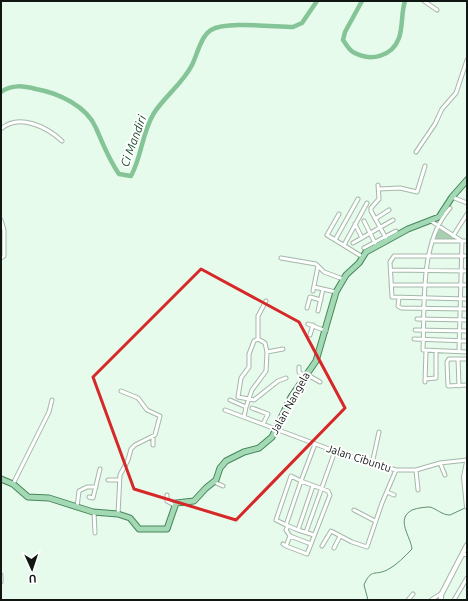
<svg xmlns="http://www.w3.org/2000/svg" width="468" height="601" font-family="Ubuntu,sans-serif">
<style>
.green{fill:#a6cfb0}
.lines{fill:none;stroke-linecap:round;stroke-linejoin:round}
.stream{stroke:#61906f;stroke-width:1}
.river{stroke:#84c497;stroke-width:4.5}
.minor-casing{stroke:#a4b8a9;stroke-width:5}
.tertiary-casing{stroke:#a4b8a9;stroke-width:6}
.primary-casing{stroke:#47865b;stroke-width:7}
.minor{stroke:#fff;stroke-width:3}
.tertiary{stroke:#fff;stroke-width:4}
.primary{stroke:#a3dab5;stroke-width:5}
.marked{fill:none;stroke:#d62828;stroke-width:3;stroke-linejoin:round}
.labels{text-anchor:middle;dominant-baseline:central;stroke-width:4;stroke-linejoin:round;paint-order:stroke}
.street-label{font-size:11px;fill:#101712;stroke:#fff}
.water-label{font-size:12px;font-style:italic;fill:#18482a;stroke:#fff}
</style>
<rect width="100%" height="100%" fill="#e6fbeb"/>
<!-- green -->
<path class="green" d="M440,229L458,240H437L435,237Z"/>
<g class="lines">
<!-- stream -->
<path class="stream" d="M368,600L364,585C371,568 375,576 387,570C397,565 404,557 412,549C411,537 395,519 412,510C417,508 425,507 430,507C437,509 442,515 450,515L467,507"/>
<!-- river -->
<path class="river" d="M362,1L345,32L343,40C346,44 349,50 353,52C370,62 392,57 399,38C403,27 401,13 405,1
M1,92C12,84 24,86 36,89C58,93 87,106 96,128C103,144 109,160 119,174L131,176C142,156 142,132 154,113C165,96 183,83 192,65C197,55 201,36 211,30C226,21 275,27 293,27L302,23L317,1"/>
<!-- minor casing -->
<g class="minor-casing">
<path id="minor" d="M424,1L437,10
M1,129C19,113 47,127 62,141
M416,152L435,124L442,109L456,93L467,60
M378,185L379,199L371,208V211L387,240
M379,189L400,188L417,192L425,166
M452,197L467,203
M450,208C419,243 425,306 423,350L467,352
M339,214L327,235L361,256
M375,219L389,210
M1,220L4,230V256L1,258
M364,221L375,243
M431,221L462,241L459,351
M355,224L362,238
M453,236L467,214
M335,240L358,199
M432,241H467
M353,243L393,220
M344,245L367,203
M364,248L396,231
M467,256H394L390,262L392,297L467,299
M281,258L316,264L324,272L343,279
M391,270L467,271
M391,285H467
M314,287L336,292
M313,291L318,266
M399,298L398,306L401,308L467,309
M307,308L310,297L321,300
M318,311L323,289
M417,319L467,320
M308,324L326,331
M415,330L467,331
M310,335L313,325
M258,339L254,341L249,354V367L241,378L238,397L254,400L278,381L286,378
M258,339V316L266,301
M414,339L467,341
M267,352L283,349
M458,359L459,386
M467,359H449L447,362L448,386L467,385
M299,367V372L305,377
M306,374L320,382
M425,379L436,378V351
M425,382L426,351
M230,400L246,407L244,417
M246,407L252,390L266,371L267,352L265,343L258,339
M252,408L268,414L263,424
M225,410L337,452L396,470H416L440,463L467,460
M153,445V438
M440,463L445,475
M372,464L379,432
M416,470L418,490
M108,480H119
M214,482L223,486
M13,484L49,412L52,400
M313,486L298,530L314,535
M387,492L394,495
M167,495V501L174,505
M89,497L93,498L100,469
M77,507L79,491L87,487H96
M354,510L375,521
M94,512L95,533
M118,514L120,475L128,460L131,449L135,445L155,435L160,416L147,410L138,398L121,391
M286,525L276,520L291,476L301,481L286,525L298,530
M288,526L286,530L290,536L311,544L330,495L328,491L301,481L315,444
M306,532L335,451
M283,544L286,546L290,536
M286,546L307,554L311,544
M322,546L331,531L352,542L367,547L382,503L396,470
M334,548L340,536
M463,554L467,555
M1,575V582
M408,600L413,594
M431,600L442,593
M454,600L467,578"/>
</g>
<!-- tertiary casing -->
<g class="tertiary-casing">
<path id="tertiary" d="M467,462L464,477L467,507
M441,600V595L467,545"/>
</g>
<!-- primary casing -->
<g class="primary-casing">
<path id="primary" d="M1,479L13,484L28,497L49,498L93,512L118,514L130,518L139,529H167L176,503L194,501L206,488L216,480L220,468L226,461L244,452L259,448L272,437L291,397L316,361L336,292L346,275L359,263L366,252L408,229L439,217L452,197L467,180"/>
</g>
<!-- minor -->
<use href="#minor" class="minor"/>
<!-- tertiary -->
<use href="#tertiary" class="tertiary"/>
<!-- primary -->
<use href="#primary" class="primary"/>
</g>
<!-- marked area -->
<path class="marked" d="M201,269L299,322L345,408L236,520L134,489L93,377Z"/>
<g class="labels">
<!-- street labels -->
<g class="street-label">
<text transform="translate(290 403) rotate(-61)">Jalan Nangela</text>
<text transform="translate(359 458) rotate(18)">Jalan Cibuntu</text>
</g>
<!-- water labels -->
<g class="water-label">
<text transform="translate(133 141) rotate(-70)">Ci Mandiri</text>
</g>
</g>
<!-- border -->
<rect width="468" height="601" fill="none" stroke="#101712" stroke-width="4"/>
<!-- north arrow -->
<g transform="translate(32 569) rotate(177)" stroke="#ffffff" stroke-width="3" paint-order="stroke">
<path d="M0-3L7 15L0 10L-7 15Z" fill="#101712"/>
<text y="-6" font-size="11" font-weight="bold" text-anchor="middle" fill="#101712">U</text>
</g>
</svg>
